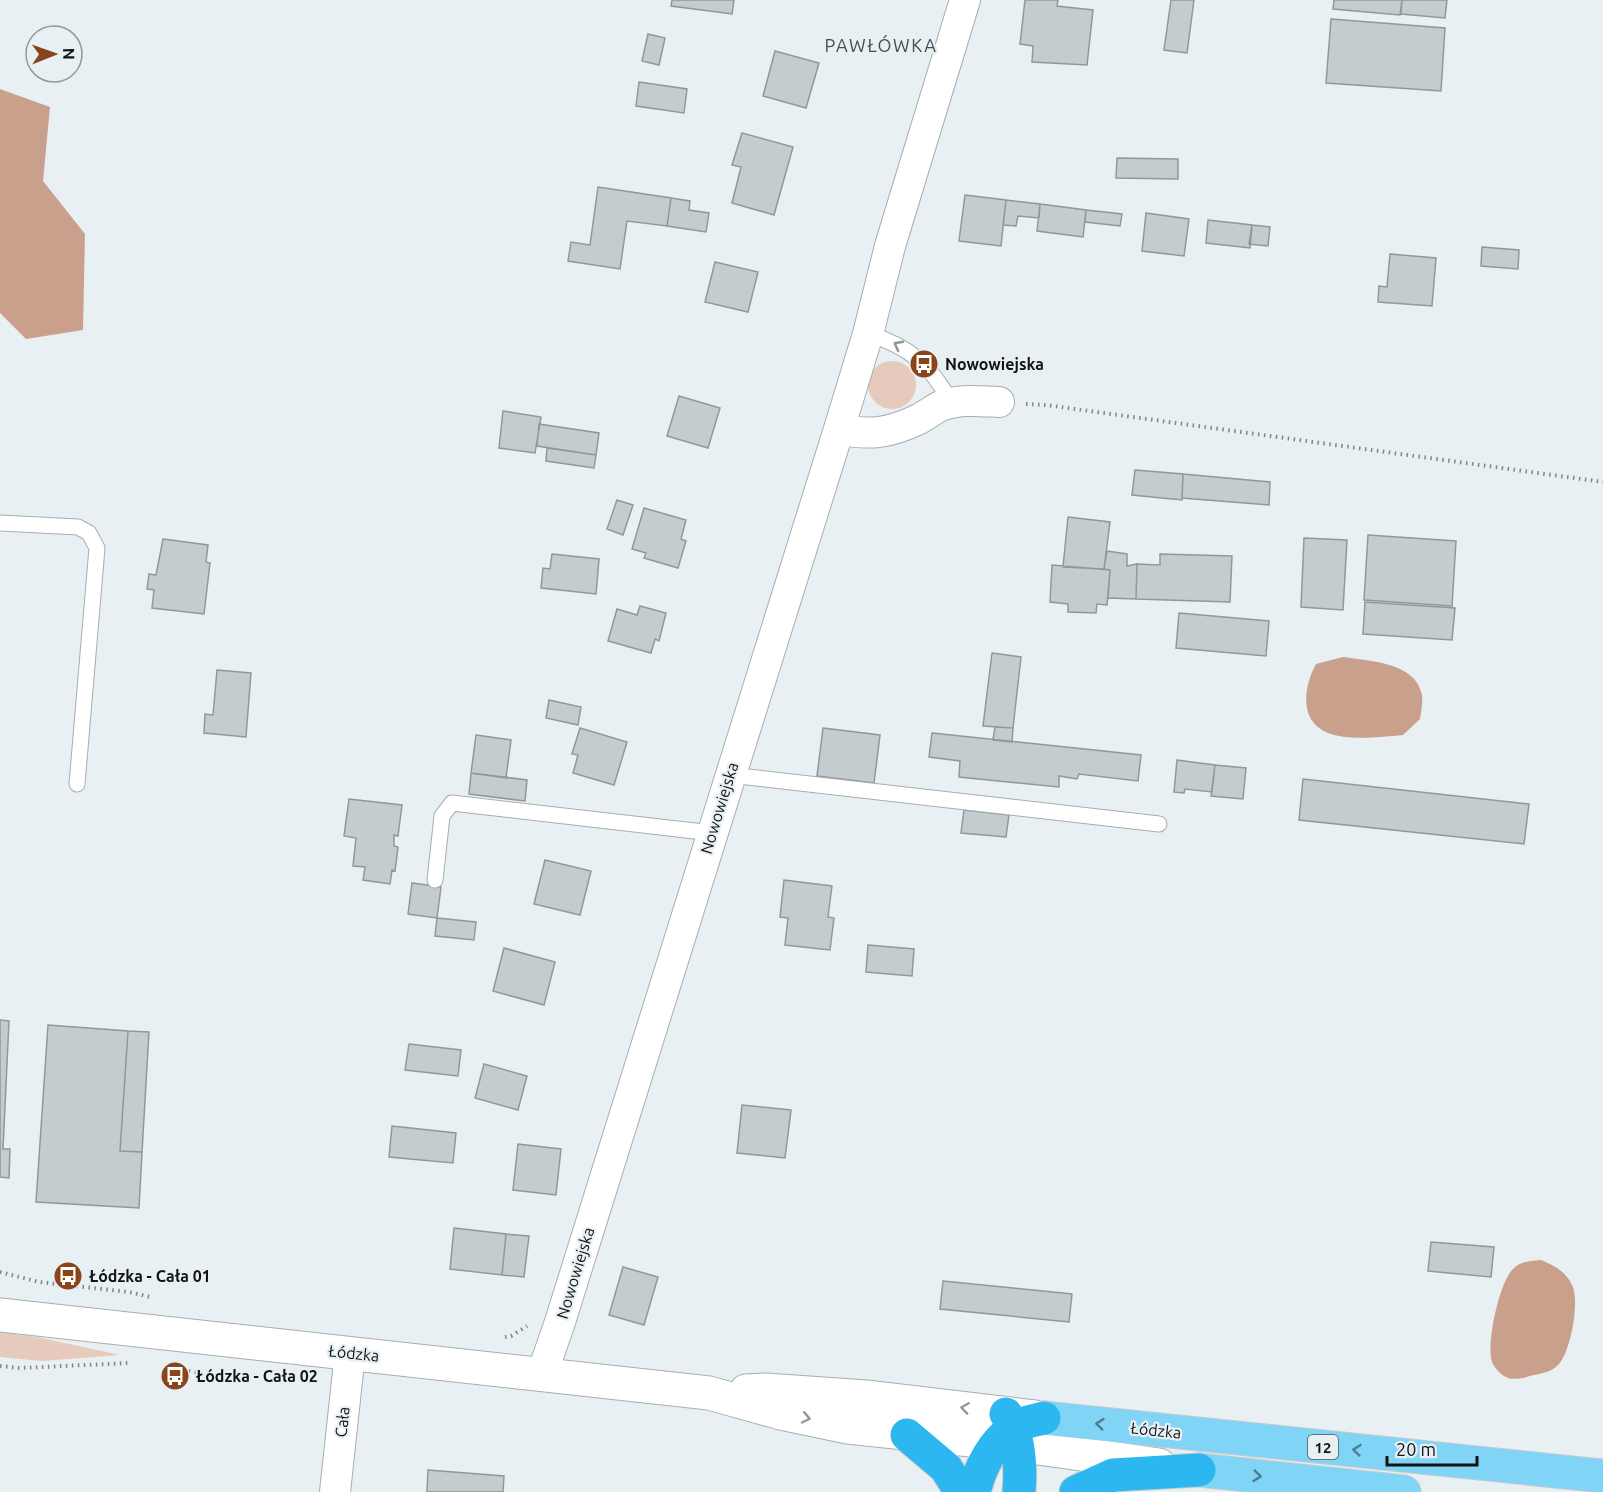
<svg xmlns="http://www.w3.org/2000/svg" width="1603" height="1492" font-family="Ubuntu,sans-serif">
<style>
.green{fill:#e6cabc}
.water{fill:#c9a08b}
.building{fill:#c4ccd0;stroke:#91989c;stroke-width:1.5}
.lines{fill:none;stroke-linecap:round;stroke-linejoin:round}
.lane-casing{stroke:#a6aeb2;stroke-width:17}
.street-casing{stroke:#a6aeb2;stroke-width:32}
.secondary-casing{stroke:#a6aeb2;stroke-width:35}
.primary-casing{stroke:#cbcbcc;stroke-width:35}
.highway-casing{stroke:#cbcbcc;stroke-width:35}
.path{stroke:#7f8588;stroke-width:4;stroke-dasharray:1.5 4.5;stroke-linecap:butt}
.lane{stroke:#fff;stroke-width:15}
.street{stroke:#fff;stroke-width:30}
.secondary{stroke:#fff;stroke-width:33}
.primary{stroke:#80d4f6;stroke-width:33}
.highway{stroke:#2cb7f0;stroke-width:33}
.oneway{stroke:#949596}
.oneway2{stroke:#4e7d91}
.labels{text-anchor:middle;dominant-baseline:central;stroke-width:4.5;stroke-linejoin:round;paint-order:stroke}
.shield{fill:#e8f0f4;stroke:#525558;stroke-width:1.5}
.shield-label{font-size:15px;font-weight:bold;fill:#111315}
.poi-label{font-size:16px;font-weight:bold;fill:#111315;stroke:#e8f0f4;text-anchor:start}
.street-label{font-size:16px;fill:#111315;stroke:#e8f0f4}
.neighbourhood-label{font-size:18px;letter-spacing:1.5px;fill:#454b4e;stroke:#e8f0f4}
</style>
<rect width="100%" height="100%" fill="#e8f0f4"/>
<!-- green -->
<path class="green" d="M868 385a24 24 0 1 1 48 0a24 24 0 1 1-48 0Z
M0,1332L37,1337L120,1355L42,1361L0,1357Z"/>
<!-- water -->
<path class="water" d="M0,89L50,107L43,181L85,234L83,330L26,339L0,313Z
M1343,657C1369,661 1416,662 1422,695C1423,702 1421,712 1420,719L1403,735C1381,737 1348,741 1328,733C1298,721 1304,686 1316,664Z
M1541,1260C1554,1265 1566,1272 1572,1285C1580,1300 1571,1351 1559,1364C1551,1373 1541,1373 1530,1376C1524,1378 1514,1380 1508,1378C1501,1375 1495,1369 1492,1362C1486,1344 1499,1284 1512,1270C1520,1261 1530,1261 1541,1260Z"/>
<!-- building -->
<path class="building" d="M672,0H734L732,14L671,6Z
M1025,0H1058L1057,6L1093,10L1087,65L1032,62L1033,46L1020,44Z
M1171,0H1194L1187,53L1164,50Z
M1334,0H1402L1400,15L1333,9Z
M1402,0H1447L1445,18L1401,14Z
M1331,19L1445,28L1441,91L1326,83Z
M648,34L665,38L659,65L642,61Z
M775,51L819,63L806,108L763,96Z
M639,82L687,89L684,113L636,106Z
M742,133L793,147L774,215L732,203L741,167L732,165Z
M1117,158L1178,159V179L1116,178Z
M598,187L671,198L667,226L627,221L620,269L568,261L571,242L590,245Z
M965,195L1006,200L1001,246L959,241Z
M671,198L690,201L689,210L709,213L706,232L667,226Z
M1006,200L1040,204L1039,218L1018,216L1016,226L1003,225Z
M1040,204L1086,210L1083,237L1037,231Z
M1086,210L1122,214L1120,226L1085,222Z
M1146,213L1189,219L1184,256L1142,251Z
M1208,220L1252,225L1250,248L1206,243Z
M1252,225L1270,227L1268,246L1249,244Z
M1482,247L1519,250L1518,269L1481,266Z
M1390,254L1436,258L1432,306L1378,302L1379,286L1387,287Z
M715,262L758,272L748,312L705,302Z
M679,396L720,408L708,448L667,436Z
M503,411L541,417L535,453L499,448Z
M539,424L599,433L596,455L537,446Z
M547,448L596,455L594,468L546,461Z
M1135,470L1183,474L1182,500L1132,495Z
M1183,474L1270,482L1269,505L1182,498Z
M617,500L633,505L623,535L607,529Z
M644,508L686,520L681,539L686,541L678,568L644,558L646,553L632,549Z
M1068,517L1110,522L1104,569L1063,567Z
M1368,535L1456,541L1452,606L1364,600Z
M1304,538L1347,540L1343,610L1301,607Z
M163,539L208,545L206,562L210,563L204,614L152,608L154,590L147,589L149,574L156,575Z
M1107,551L1127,554V566L1137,564L1136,599L1108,598L1110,570L1104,569Z
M552,554L599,559L596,594L541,588L543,568L550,569Z
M1160,554L1232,556L1230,602L1136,599L1137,564L1160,565Z
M1052,565L1110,570L1107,605L1097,604L1096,613L1068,612V604L1050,602Z
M1365,602L1455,608L1452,640L1363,634Z
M640,606L666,613L659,641L655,639L651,653L608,641L617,609L637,615Z
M1179,613L1269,621L1266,656L1176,648Z
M992,653L1021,657L1013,728L983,726Z
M217,670L251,673L246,737L204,733L205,714L213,715Z
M549,700L581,707L578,725L546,718Z
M995,727L1013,728L1012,742L993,740Z
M580,728L627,742L614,785L573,773L578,755L572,754Z
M823,728L880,735L874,783L817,776Z
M932,733L1141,755L1138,781L1079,774L1077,779L1059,776V787L959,777L960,761L929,757Z
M476,735L511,740L506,778L471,773Z
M1177,760L1215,765L1212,792L1185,789L1184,793L1174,792Z
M1215,765L1246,768L1243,799L1211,796Z
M471,773L527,780L525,801L469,794Z
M1303,779L1529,804L1524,844L1299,820Z
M349,799L402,805L398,836L394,835V846L398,847L395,871L392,870L390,884L363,880L365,867L353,866L356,838L344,836Z
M964,810L1009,815L1006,837L961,833Z
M545,860L591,871L580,915L534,904Z
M784,880L832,886L828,917L834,918L830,950L785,945L788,918L780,917Z
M412,883L441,887L437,918L408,914Z
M437,918L476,922L474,940L435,936Z
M868,945L914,949L912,976L866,972Z
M504,948L555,962L544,1005L493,991Z
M0,1020L9,1021L3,1149H10L9,1178L0,1177Z
M48,1025L128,1031L120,1151L142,1152L139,1208L36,1202Z
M128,1031L149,1032L142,1152L120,1151Z
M409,1044L461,1050L458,1076L405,1070Z
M484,1064L527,1076L518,1110L475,1098Z
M742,1105L791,1110L785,1158L737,1153Z
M392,1126L456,1133L453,1163L389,1157Z
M518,1144L561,1149L556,1195L513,1190Z
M454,1228L506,1234L502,1275L450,1269Z
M506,1234L529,1236L524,1277L502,1275Z
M1431,1242L1494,1247L1491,1277L1428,1271Z
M623,1267L658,1277L644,1325L609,1315Z
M943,1281L1072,1294L1069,1322L940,1309Z
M428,1470L504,1476L503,1492H427Z"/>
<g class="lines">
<!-- lane casing -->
<g class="lane-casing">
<path id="lane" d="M868,334C909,346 931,365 951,403
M0,523L78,527L89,533L97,548L77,784
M730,775L1159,824
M435,880L442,816L452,803L712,833"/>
</g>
<!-- street casing -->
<g class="street-casing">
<path id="street" d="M839,429C870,436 890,433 919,419C927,415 935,408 943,405C961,399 980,401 999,402
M542,1374L560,1322L839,429L868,334L890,246L965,0
M335,1492L350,1353"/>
</g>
<!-- secondary casing -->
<g class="secondary-casing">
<path id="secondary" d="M0,1315L709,1393L781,1413L848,1427L1018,1445L1159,1465
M746,1391L766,1390L866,1397L1035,1417"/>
</g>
<!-- primary casing -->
<g class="primary-casing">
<path id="primary" d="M1044,1418L1603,1476
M1199,1470L1404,1492"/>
</g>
<!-- highway casing -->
<g class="highway-casing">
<path id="highway" d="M1006,1414C1020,1436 1021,1466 1019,1492
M907,1435L946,1468L961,1492
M974,1492C980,1468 992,1444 1012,1429C1021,1422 1033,1421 1044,1418
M1076,1492L1113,1475L1199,1470"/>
</g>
<!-- path -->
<path class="path" d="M1026,404L1046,405L1603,482
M0,1272L39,1282L129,1292L150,1297
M505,1337L511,1336L527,1326
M0,1366L20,1368L128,1363
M171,1368L201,1373L211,1372"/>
<!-- lane -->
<use href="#lane" class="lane"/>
<!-- street -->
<use href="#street" class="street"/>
<!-- secondary -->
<use href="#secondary" class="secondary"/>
<!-- primary -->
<use href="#primary" class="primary"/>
<!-- highway -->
<use href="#highway" class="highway"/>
</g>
<!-- one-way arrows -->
<defs><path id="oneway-chevron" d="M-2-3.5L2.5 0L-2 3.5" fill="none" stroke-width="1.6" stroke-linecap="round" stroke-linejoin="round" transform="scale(1.5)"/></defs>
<g class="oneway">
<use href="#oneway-chevron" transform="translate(898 345) rotate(-152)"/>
<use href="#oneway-chevron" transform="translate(965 1408) rotate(-172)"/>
<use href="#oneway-chevron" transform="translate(806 1418) rotate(12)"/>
</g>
<g class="oneway2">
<use href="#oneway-chevron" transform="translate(1100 1424) rotate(-174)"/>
<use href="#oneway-chevron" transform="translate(1357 1450) rotate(-174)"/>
<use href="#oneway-chevron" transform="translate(1257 1476) rotate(6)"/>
</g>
<!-- icons -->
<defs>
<g id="bus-disc" transform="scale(1.5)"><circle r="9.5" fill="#894519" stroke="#e8f0f4"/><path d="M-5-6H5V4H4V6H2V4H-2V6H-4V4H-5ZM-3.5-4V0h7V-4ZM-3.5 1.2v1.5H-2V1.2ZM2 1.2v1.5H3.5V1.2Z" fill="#fff"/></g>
</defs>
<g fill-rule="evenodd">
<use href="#bus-disc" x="924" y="364"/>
<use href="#bus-disc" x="68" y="1276"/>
<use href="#bus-disc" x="175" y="1376"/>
</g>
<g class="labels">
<!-- shield labels -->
<rect class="shield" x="1308" y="1435" width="30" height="24" rx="4.5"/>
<g class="shield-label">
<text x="1323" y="1447">12</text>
</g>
<!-- poi labels -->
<g class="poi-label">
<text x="945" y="364">Nowowiejska</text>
<text x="89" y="1276">Łódzka - Cała 01</text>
<text x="196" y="1376">Łódzka - Cała 02</text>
</g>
<!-- street labels -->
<g class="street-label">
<text transform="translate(719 808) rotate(-73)">Nowowiejska</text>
<text transform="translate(575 1273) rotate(-73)">Nowowiejska</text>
<text transform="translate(354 1353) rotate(6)">Łódzka</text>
<text transform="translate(342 1422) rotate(-84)">Cała</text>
<text transform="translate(1156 1430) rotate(6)">Łódzka</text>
</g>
<!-- neighbourhood labels -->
<g class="neighbourhood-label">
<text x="881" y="45">PAWŁÓWKA</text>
</g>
</g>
<!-- north arrow -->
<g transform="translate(54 54) rotate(89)"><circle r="28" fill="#e8f0f4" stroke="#92989b" stroke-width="1.5"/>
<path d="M0-4.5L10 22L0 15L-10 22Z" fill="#894519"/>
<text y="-9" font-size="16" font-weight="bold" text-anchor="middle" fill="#111315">N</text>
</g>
<!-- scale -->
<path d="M1387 1456v9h90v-9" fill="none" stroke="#111315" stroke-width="3"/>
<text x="1396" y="1456" font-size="18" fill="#111315" stroke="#e8f0f4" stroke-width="4.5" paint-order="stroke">20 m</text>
</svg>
